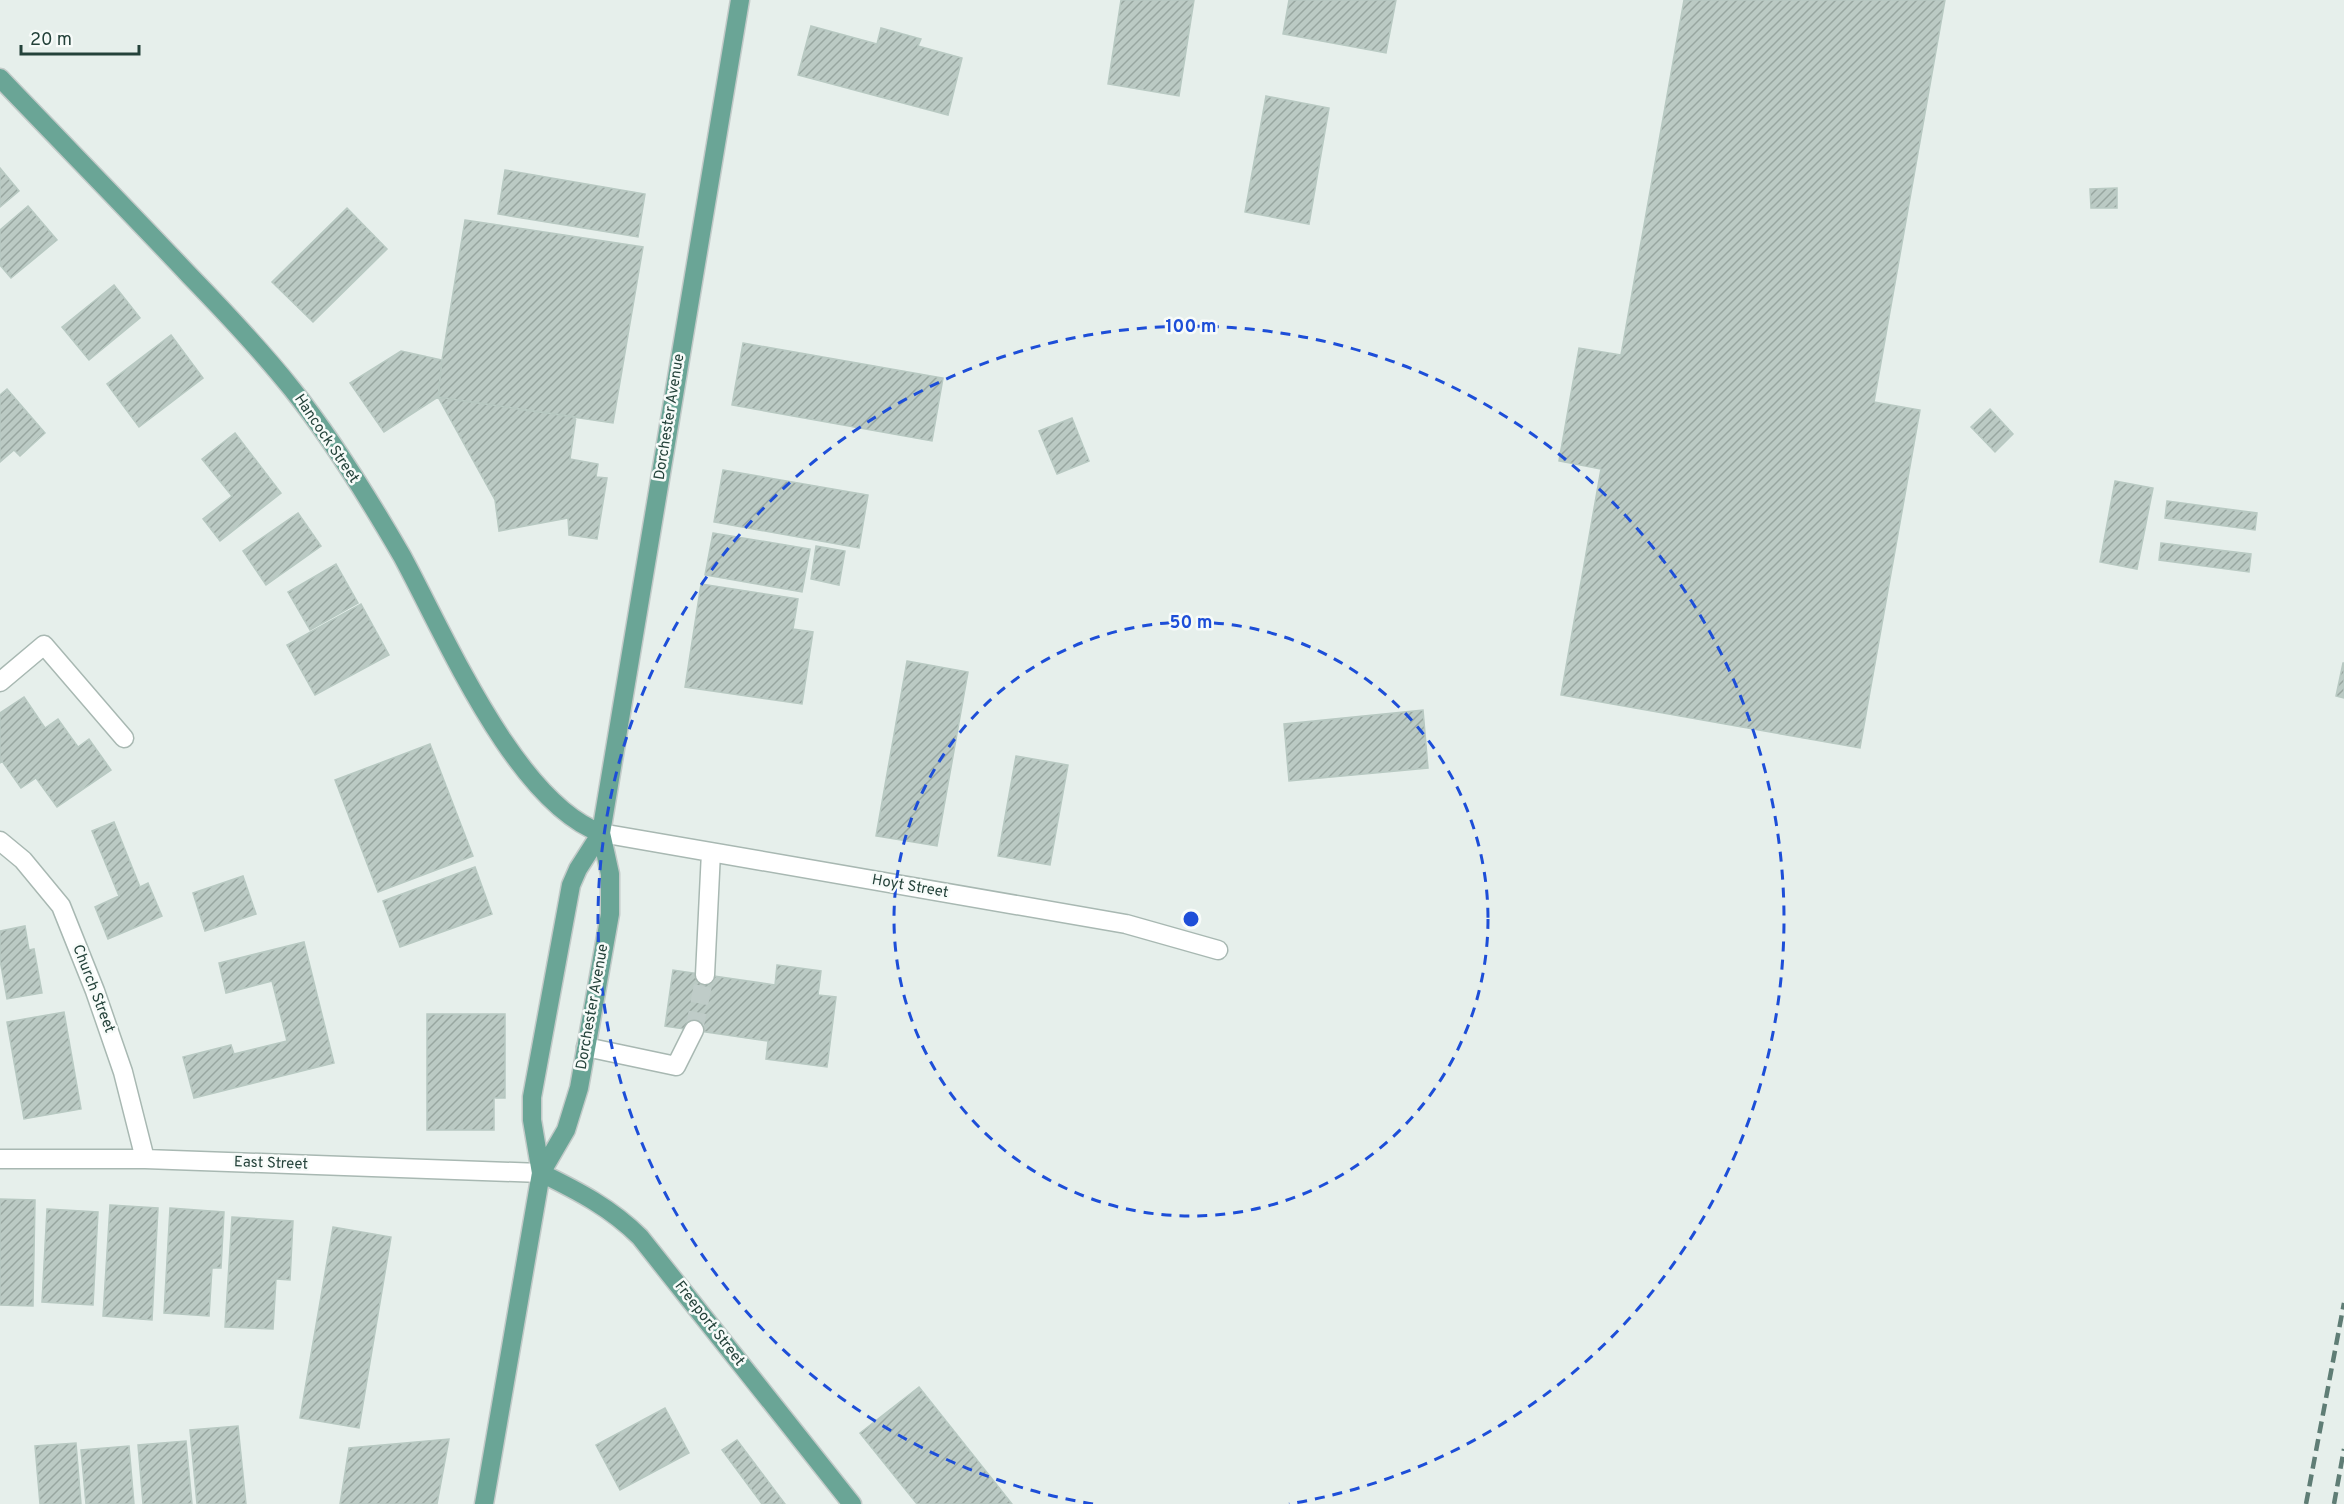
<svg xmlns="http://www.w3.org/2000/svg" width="2344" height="1504" font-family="Overpass,sans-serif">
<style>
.building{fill:url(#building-hatch);stroke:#b8c9c2;stroke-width:1.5}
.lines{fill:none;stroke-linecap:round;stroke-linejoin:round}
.minor-tunnel{stroke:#bfccc8;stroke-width:18;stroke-dasharray:18 9;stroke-linecap:butt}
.minor-casing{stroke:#a8b8b2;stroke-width:21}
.major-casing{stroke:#c2cac8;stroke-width:21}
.minor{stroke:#fff;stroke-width:18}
.major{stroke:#6aa596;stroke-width:18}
.rail{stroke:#5f7d75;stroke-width:4.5;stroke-dasharray:12 6;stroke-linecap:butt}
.ring{fill:none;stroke:#1d4ed8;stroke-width:3;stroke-dasharray:10 8}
.labels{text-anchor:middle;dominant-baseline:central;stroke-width:5;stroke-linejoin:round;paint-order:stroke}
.street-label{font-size:15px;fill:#24423a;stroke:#f7fbf9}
.centre{fill:#1d4ed8;stroke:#f7fbf9;stroke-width:3}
.ring-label{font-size:18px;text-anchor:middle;font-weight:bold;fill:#1d4ed8;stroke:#f7fbf9;stroke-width:5;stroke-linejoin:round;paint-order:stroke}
</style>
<defs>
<pattern id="building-hatch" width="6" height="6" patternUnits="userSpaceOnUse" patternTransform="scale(1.5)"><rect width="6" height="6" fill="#bbcac4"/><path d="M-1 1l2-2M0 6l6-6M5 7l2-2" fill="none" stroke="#98a6a0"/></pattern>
</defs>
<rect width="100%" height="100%" fill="#e6efeb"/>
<!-- building -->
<path class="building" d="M1121,0H1194L1179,96L1108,84Z
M1289,0H1396L1386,53L1283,34Z
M1684,0H1945L1874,402L1920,410L1860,748L1561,695L1601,469L1559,461L1579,348L1621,355Z
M811,26L877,44L881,28L921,39L918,46L962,58L948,115L798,75Z
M1266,96L1329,108L1309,224L1245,212Z
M0,168L19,191L0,207Z
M505,170L645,194L638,237L498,214Z
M2117,188V208H2091L2090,189Z
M28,206L57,240L11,278L0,265V230Z
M347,208L387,249L313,322L272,282Z
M465,220L643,247L613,423L438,397L442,360Z
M114,285L140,318L89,360L62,327Z
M171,335L203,378L139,427L107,384Z
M743,343L943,378L932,441L732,405Z
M401,351L442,360L438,397L384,432L350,383Z
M7,389L45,433L20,456L14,450L0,462V395Z
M438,397L576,417L570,459L598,464L596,477L607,478L597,539L569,535L568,518L499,531L495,500Z
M1990,409L2013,434L1995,452L1971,427Z
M1072,418L1089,461L1057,474L1039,431Z
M235,433L281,493L220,541L203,519L232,496L202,459Z
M723,470L868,495L859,548L714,522Z
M2115,481L2153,488L2137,569L2100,562Z
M2167,501L2257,513L2255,530L2165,518Z
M298,513L321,546L266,585L243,551Z
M713,533L810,549L802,592L705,575Z
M2161,543L2251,554L2249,572L2159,560Z
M816,546L845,551L839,585L811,579Z
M336,564L358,603L310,630L288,592Z
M701,584L798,599L793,629L813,632L802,704L685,687Z
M361,604L389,655L315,695L287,645Z
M907,661L968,672L937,846L876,836Z
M2343,663H2344V698L2336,696Z
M24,697L45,728L58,719L78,747L89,739L111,770L57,807L36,778L21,788L2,761L0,763V713Z
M1423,710L1428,768L1289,781L1284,724Z
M430,744L473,856L378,892L335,780Z
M1016,756L1068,765L1050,865L998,856Z
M114,822L140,887L148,883L162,916L108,939L95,907L119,896L92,831Z
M475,867L492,914L400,947L383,901Z
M243,876L256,914L205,931L193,893Z
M25,926L29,950L34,949L42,993L7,999L0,960V931Z
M304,942L334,1063L194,1098L183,1057L231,1045L234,1054L287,1041L272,981L226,993L219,963Z
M777,965L821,971L818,995L836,997L827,1067L766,1059L768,1041L665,1026L673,970L775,985Z
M64,1012L81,1109L24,1119L7,1022Z
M427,1014H505V1098H494V1130H427Z
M0,1199L35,1200L33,1306L0,1305Z
M110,1205L158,1208L152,1320L103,1316Z
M170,1208L224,1212L221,1268H212L209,1316L164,1313Z
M47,1209L98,1212L93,1305L42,1302Z
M232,1217L293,1221L290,1280L276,1279L273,1329L225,1327Z
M333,1227L391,1237L359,1428L300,1418Z
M919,1387L1012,1504H917L860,1433Z
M665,1408L689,1453L620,1490L596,1445Z
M238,1426L246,1504H197L190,1430Z
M449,1439L437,1504H340L349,1448Z
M737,1440L785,1504H762L722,1450Z
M186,1441L192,1504H143L138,1445Z
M76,1443L81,1504H40L35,1446Z
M129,1446L134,1504H86L81,1450Z"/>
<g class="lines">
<!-- minor-tunnel -->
<path class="minor-tunnel" d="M694,1030L705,975"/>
<!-- minor casing -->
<g class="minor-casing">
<path id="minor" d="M0,682L44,645L124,738
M601,833L1126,924L1218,950
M0,841L23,860L61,906L95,991L123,1072L145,1159
M705,975L711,852
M586,1047L676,1066L694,1030
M0,1159H145L541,1173"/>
</g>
<!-- major casing -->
<g class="major-casing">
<path id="major" d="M0,78C63,144 127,209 190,276C225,312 260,349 292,389C333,440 369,499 402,556C445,635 515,802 601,833
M541,1173L566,1130L579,1088L610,914V874L601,833L740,0
M541,1173C578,1191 611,1208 640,1237L852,1504
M484,1504L541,1173L532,1120V1097L571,885L578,869L601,833"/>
</g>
<!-- minor -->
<use href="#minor" class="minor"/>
<!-- major -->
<use href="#major" class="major"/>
<!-- rail -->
<path class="rail" d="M2306,1504L2344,1303
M2334,1504L2344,1449"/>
</g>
<!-- distance rings -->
<g class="ring">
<circle cx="1191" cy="919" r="297"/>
<path d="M1093 1504A593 593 0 1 1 1289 1504"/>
</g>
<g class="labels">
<!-- street labels -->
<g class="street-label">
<text transform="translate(670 417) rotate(-81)">Dorchester Avenue</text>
<text transform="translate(326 439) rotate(56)">Hancock Street</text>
<text transform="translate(910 887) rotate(10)">Hoyt Street</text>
<text transform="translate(93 989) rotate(69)">Church Street</text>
<text transform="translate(593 1007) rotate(-80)">Dorchester Avenue</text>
<text transform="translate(271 1164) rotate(2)">East Street</text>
<text transform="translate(709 1324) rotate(52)">Freeport Street</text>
</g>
</g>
<circle cx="1191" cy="919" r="9" class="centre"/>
<g class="ring-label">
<text x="1191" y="332">100 m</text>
<text x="1191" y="628">50 m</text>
</g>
<!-- scale -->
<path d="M21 45v9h118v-9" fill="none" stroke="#24423a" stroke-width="3"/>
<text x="30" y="45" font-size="18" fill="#24423a" stroke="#f7fbf9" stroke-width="4.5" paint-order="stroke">20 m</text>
</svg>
